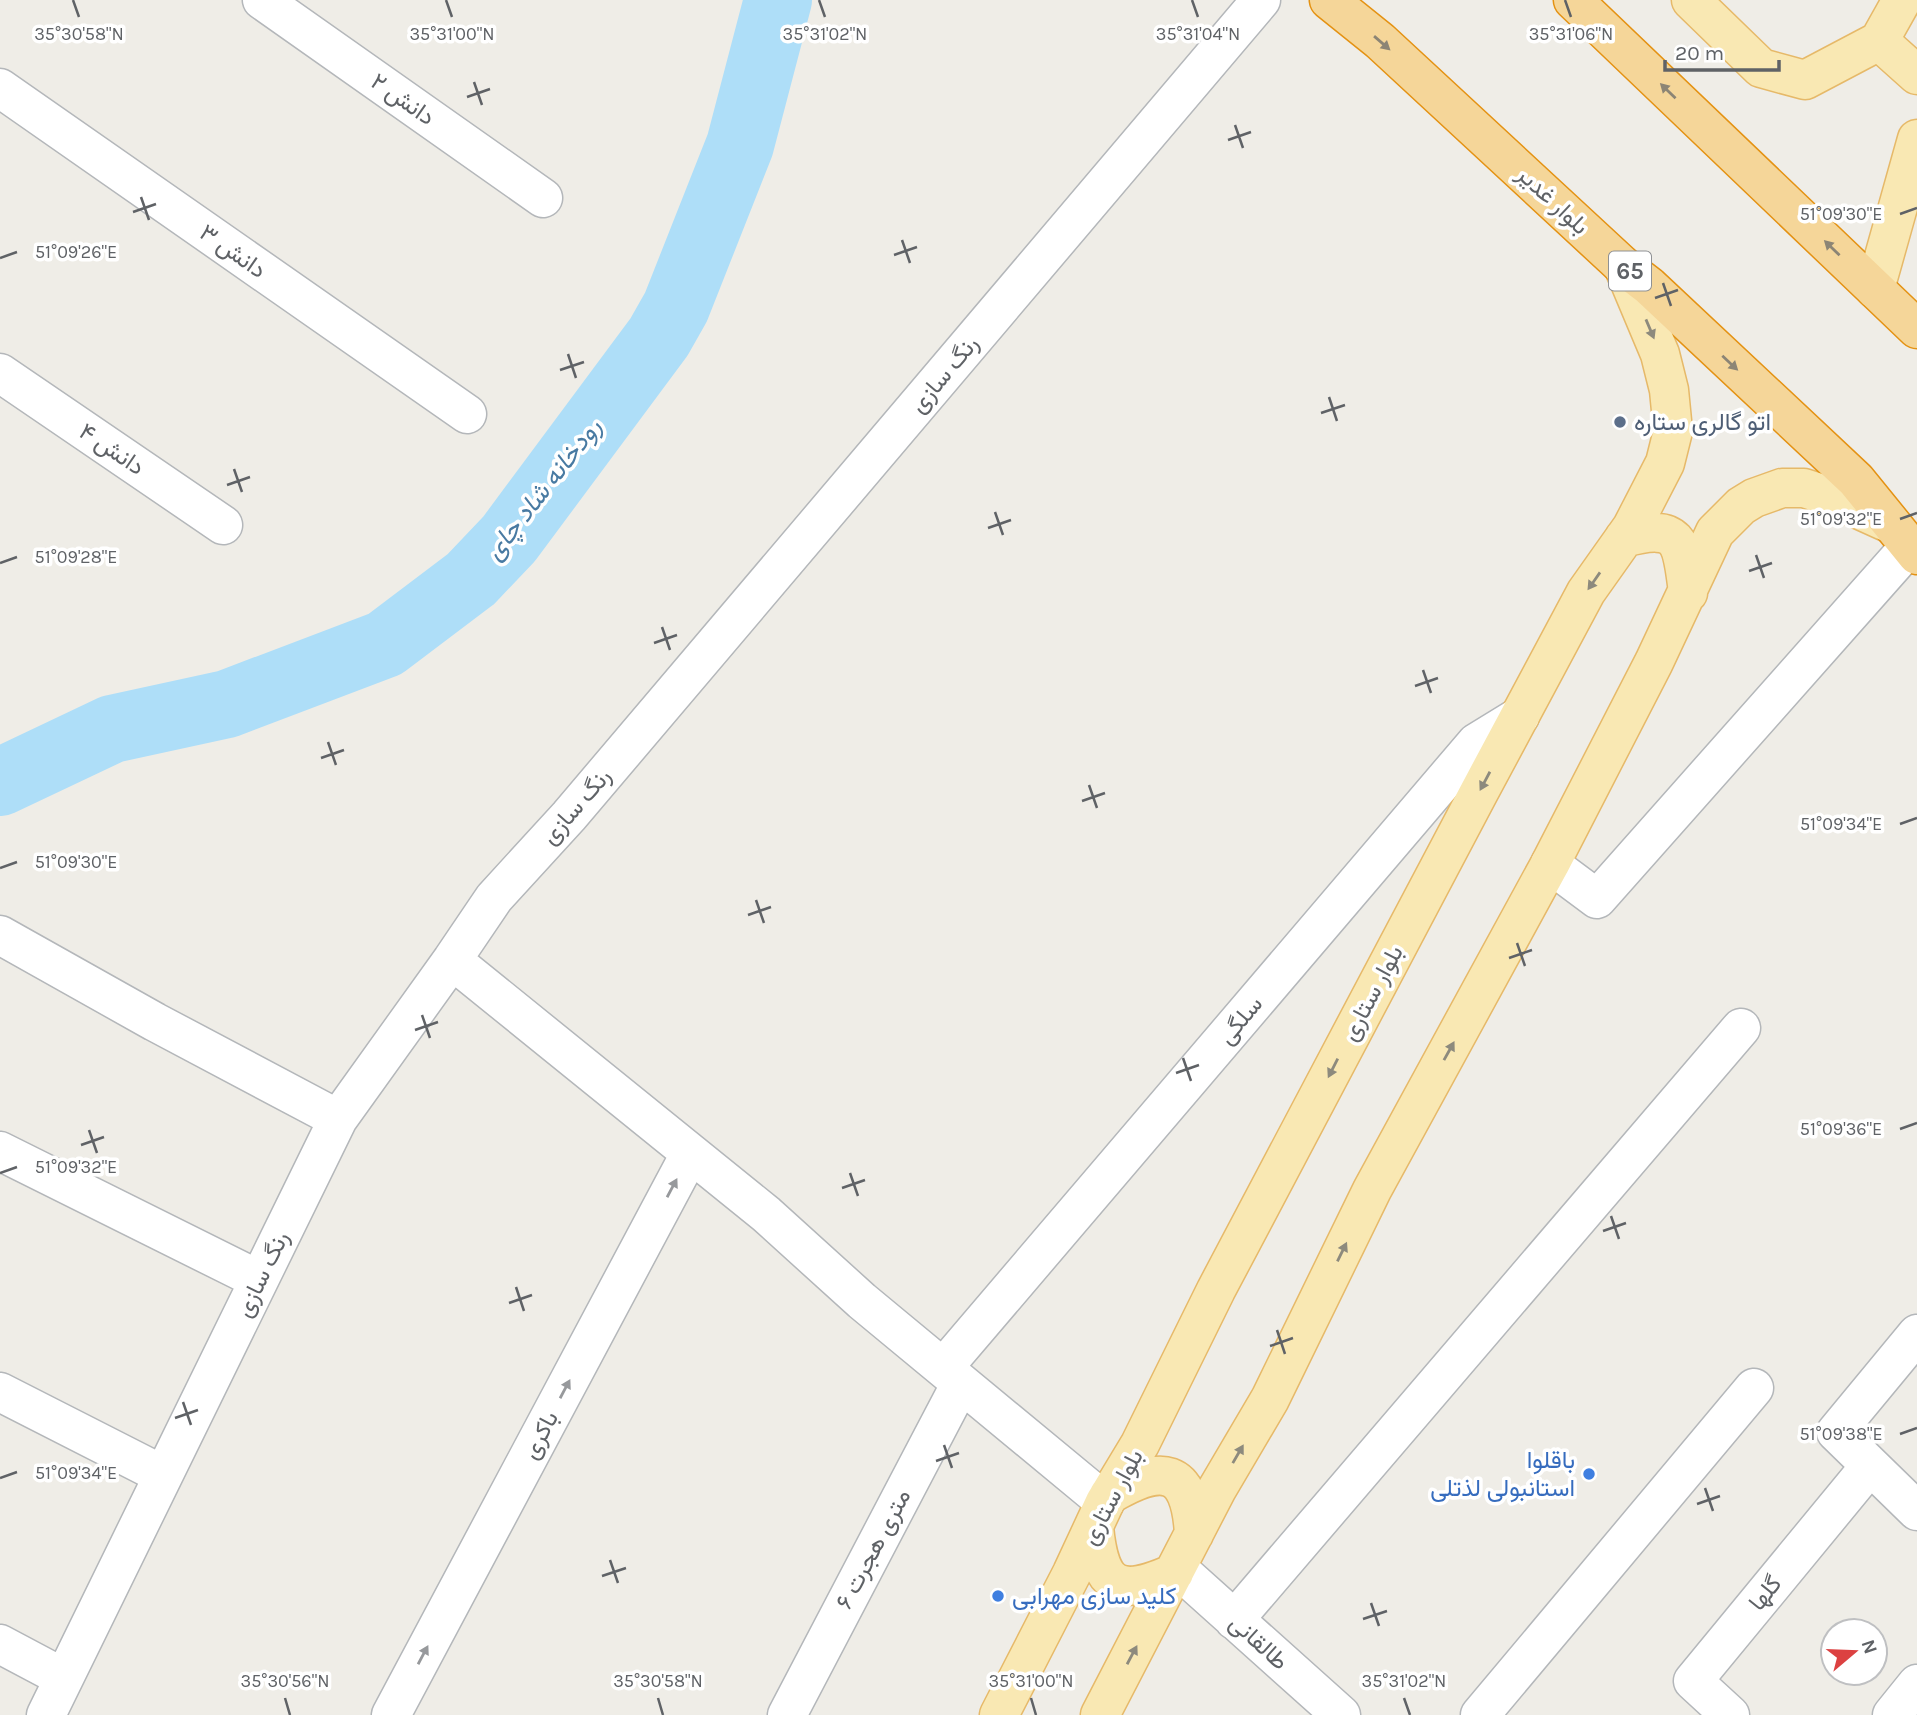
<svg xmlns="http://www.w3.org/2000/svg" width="1917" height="1715" font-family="Karla,Vazirmatn,sans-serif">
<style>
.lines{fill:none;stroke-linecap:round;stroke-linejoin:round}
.river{stroke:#aedef8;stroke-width:68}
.minor-casing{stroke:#b4b7ba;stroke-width:41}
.major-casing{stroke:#e6b969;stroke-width:41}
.highway-casing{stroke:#e49213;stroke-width:41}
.minor{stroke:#fff;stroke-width:38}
.major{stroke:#f9e8b3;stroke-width:38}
.highway{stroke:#f5d699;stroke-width:38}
.oneway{fill:#8c8575}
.oneway2{fill:#8d8a7d}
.oneway3{fill:#97999c}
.ticks{fill:none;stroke:#5f6266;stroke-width:2.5}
.service-dot{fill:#5c6f8a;stroke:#fff;stroke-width:2.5}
.shop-dot{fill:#3f7fe0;stroke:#fff;stroke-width:2.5}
.labels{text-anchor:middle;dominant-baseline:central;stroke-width:7;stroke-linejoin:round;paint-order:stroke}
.shield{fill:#fff;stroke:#8f9194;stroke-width:2}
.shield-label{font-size:23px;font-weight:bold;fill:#5f6266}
.street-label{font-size:24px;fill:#5f6266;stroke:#fff}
.service-label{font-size:24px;fill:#4e5e75;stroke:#fff;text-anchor:start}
.shop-label{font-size:24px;fill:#366cbe;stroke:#fff;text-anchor:end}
.water-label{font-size:26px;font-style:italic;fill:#487aa2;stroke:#fff}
.ticks-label{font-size:18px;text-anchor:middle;fill:#5f6266;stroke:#fff;stroke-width:7;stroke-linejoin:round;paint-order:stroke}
</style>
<rect width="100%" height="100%" fill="#efede7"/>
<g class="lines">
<!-- river -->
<path class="river" d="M0,782L112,729L227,704L385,644L471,579L509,539L659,337L676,307L740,145L778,0"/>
<!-- minor casing -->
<g class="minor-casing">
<path id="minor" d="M262,0L543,198
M0,88L467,414
M0,373L223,525
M1550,864L1597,899L1909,547
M0,935L155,1022L338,1119
M452,960L766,1214L862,1301L1105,1502
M0,1151L259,1280
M1917,1334L1836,1432L1917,1511
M943,1368L1476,743L1520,716
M0,1392L163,1475
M1177,1568L1341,1715
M1234,1620L1741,1028
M0,1644L64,1678
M46,1715L338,1119L452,960L494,898L569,816L1261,0
M391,1715L690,1154
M787,1715L961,1383
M1480,1715L1754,1388
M1730,1715L1693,1681L1870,1466
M1892,1715L1917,1684"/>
</g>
<!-- major casing -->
<g class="major-casing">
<path id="major" d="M1691,0L1761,68L1805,80L1879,41L1902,0
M1879,41L1917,75
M1875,289L1917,139
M1624,538C1681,522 1682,542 1688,593
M1109,1495C1162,1464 1190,1466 1194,1534
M1094,1527C1100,1588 1118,1598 1174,1573
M999,1715L1072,1573L1105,1502L1140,1444L1216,1290L1478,794L1586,592L1632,527L1665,463L1673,431L1669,390L1660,354L1623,266
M1100,1715L1217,1489L1270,1399L1372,1190L1550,864L1654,662L1715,532L1741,506L1754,498L1782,488H1804L1829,496L1891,524"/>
</g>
<!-- highway casing -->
<g class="highway-casing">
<path id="highway" d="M1329,0L1380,41L1623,266L1649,286L1856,480L1917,555
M1573,0L1917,329"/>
</g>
<!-- minor -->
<use href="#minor" class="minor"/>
<!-- major -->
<use href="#major" class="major"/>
<!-- highway -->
<use href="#highway" class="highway"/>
</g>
<!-- one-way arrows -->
<defs><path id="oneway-solid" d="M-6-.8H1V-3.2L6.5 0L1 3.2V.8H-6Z" transform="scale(1.75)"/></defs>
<g class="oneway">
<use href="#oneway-solid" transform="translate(1382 43) rotate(41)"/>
<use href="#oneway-solid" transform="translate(1668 91) rotate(-136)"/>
<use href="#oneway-solid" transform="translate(1832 248) rotate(-136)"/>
<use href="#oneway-solid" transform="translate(1730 363) rotate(43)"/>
</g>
<g class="oneway2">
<use href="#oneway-solid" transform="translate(1650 329) rotate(67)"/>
<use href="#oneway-solid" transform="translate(1594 581) rotate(125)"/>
<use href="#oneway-solid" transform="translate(1485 781) rotate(118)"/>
<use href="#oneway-solid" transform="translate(1449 1051) rotate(-61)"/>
<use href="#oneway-solid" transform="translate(1333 1068) rotate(117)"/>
<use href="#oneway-solid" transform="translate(1342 1252) rotate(-64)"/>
<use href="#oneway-solid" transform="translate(1238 1454) rotate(-60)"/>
<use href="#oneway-solid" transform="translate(1132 1655) rotate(-62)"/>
</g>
<g class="oneway3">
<use href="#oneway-solid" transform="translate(672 1188) rotate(-62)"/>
<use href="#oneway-solid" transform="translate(565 1389) rotate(-62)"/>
<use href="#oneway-solid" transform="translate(423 1655) rotate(-62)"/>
</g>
<!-- ticks -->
<path class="ticks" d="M73,0L79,17M446,0L452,17M819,0L825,17M1192,0L1198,17M1565,0L1571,17M474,82L482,105M467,97L490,89M1235,125L1243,148M1228,140L1251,132M141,197L149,220M133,212L156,204M1900,214L1917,208M902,240L910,263M894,255L917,247M0,258L17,252M1663,283L1671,306M1655,298L1678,290M568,354L576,378M560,370L584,362M1329,397L1337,421M1321,413L1345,405M234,469L242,492M227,485L250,477M995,512L1003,535M1900,519L1917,513M988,528L1011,520M1756,555L1764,578M0,563L17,557M1749,571L1772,563M662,627L670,650M654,643L677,635M1423,670L1431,693M1415,686L1438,678M328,742L336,765M321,758L344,750M1089,785L1097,808M1082,801L1105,793M1900,824L1917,818M0,868L17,862M756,900L764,923M748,915L771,907M1517,943L1525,966M1509,958L1532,950M422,1015L430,1038M415,1030L438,1022M1183,1058L1191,1081M1176,1073L1199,1065M1900,1129L1917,1123M89,1130L97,1153M81,1145L104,1137M0,1173L17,1167M850,1173L858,1196M842,1188L865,1180M1611,1216L1619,1239M1603,1231L1626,1223M516,1287L524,1311M509,1303L532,1295M1277,1330L1285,1354M1270,1346L1293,1338M183,1402L191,1425M175,1418L198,1410M1900,1434L1917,1428M944,1445L952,1468M936,1461L959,1453M0,1478L17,1472M1705,1488L1713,1511M1697,1504L1720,1496M610,1560L618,1583M602,1576L626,1568M1371,1603L1379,1626M1363,1619L1387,1611M285,1698L290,1715M658,1698L663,1715M1031,1698L1036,1715M1404,1698L1410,1715"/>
<!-- markers -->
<circle class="service-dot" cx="1620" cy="422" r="7"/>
<g class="shop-dot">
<circle cx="1589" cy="1474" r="7"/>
<circle cx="998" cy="1596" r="7"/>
</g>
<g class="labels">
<!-- shield labels -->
<rect class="shield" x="1609" y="251.5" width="42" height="39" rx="5"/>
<g class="shield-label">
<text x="1630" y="271">65</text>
</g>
<!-- street labels -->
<g class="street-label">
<text transform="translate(403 99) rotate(35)">دانش ۲</text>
<text transform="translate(1553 200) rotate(43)">بلوار غدیر</text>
<text transform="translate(233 251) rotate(35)">دانش ۳</text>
<text transform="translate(944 374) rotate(-50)">رنگ سازی</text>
<text transform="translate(112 449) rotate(34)">دانش ۴</text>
<text transform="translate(576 806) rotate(-49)">رنگ سازی</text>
<text transform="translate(1372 993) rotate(-62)">بلوار ستاری</text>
<text transform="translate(1240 1020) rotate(-50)">سلگی</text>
<text transform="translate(262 1274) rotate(-64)">رنگ سازی</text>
<text transform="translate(540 1435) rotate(-62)">باکری</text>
<text transform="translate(1112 1497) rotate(-62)">بلوار ستاری</text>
<text transform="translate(873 1549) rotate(-62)">۶ متری هجرت</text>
<text transform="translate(1765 1593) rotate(-51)">گلها</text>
<text transform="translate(1259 1642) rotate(42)">طالقانی</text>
</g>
<!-- service labels -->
<g class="service-label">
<text x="1634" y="422">اتو گالری ستاره</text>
</g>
<!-- shop labels -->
<g class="shop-label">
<text x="1575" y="1460">باقلوا<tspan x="1575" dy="28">استانبولی لذتلی</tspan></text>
<text x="1012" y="1596" text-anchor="start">کلید سازی مهرابی</text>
</g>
<!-- water labels -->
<g class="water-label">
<text transform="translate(543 489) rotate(-52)">رودخانه شاد چای</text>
</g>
</g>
<g class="ticks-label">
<text x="452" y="40">35°31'00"N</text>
<text x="1571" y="40">35°31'06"N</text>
<text x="79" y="40">35°30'58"N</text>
<text x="825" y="40">35°31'02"N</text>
<text x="1198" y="40">35°31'04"N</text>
<text x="1841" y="220">51°09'30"E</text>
<text x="76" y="258">51°09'26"E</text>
<text x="1841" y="525">51°09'32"E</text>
<text x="76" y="563">51°09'28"E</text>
<text x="1841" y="830">51°09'34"E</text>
<text x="76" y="868">51°09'30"E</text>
<text x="1841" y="1135">51°09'36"E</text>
<text x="76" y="1173">51°09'32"E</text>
<text x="1841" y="1440">51°09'38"E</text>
<text x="76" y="1479">51°09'34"E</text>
<text x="285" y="1687">35°30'56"N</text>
<text x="658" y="1687">35°30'58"N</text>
<text x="1031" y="1687">35°31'00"N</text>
<text x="1404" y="1687">35°31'02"N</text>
</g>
<!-- north arrow -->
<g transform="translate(1854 1652) rotate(71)"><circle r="33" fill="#ffffff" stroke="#bfc0c2" stroke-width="2"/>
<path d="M0-5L12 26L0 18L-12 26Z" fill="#dc4141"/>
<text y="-10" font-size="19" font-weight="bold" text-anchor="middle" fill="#5f6266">N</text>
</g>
<!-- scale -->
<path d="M1665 60v10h114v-10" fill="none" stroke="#5f6266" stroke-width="3.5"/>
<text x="1675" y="60" font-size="21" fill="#5f6266" stroke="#ffffff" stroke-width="5" paint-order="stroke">20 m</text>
</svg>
